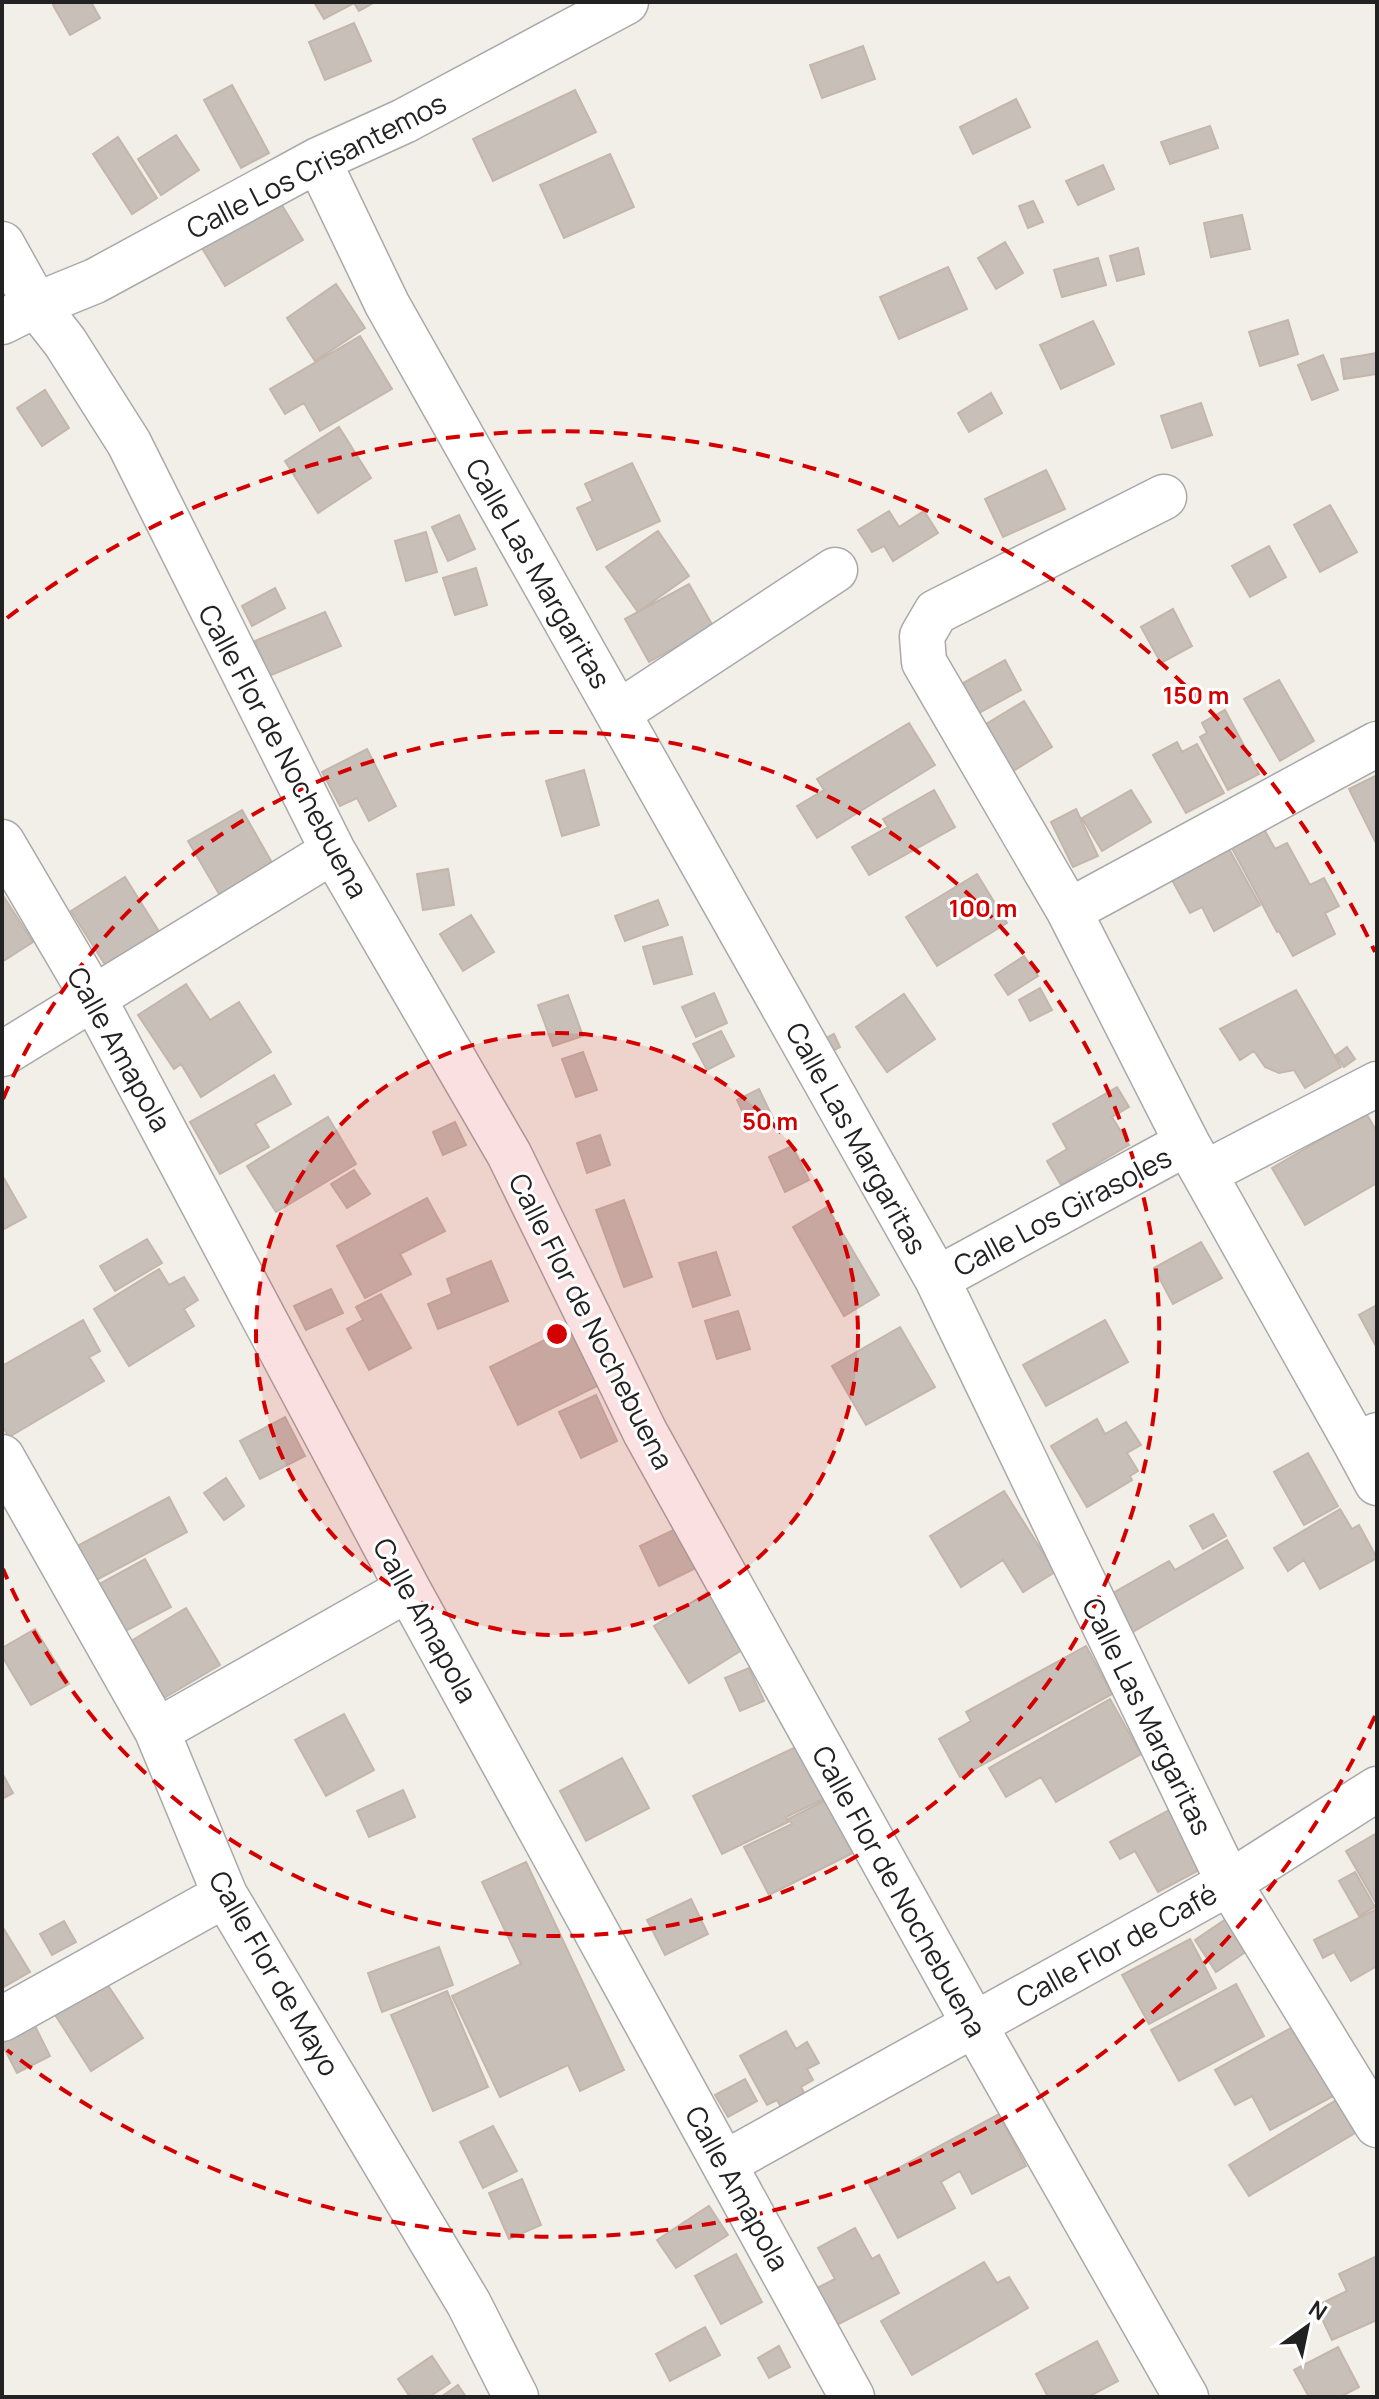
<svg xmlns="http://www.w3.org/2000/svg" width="1379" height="2399" font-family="Manrope,sans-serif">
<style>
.building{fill:#c7bfb8;stroke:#c4b6ab;stroke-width:2}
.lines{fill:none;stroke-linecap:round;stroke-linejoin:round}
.minor-casing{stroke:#a9a9a9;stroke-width:47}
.minor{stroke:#fff;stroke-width:44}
.ring{fill:none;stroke:#d40000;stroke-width:4;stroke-dasharray:14 10}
.labels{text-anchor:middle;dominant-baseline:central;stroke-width:6;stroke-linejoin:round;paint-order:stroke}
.street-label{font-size:28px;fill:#222;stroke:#fff}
.centre{fill:#d40000;stroke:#fff;stroke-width:4}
.ring-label{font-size:24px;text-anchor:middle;font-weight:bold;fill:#d40000;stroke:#fff;stroke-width:6;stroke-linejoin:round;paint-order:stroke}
</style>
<rect width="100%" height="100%" fill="#f2efe9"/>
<!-- building -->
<path class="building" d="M57,2H91L100,18L70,35L53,5Z
M314,2H375L359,11L354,3L324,19Z
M354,23L371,61L325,80L309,42Z
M863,46L875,79L822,98L810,65Z
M232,85L269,153L241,168L204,100Z
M575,90L596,132L493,181L473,139Z
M1016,99L1030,127L973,154L960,127Z
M1210,126L1218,148L1170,164L1161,142Z
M176,135L199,170L161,195L138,159Z
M118,137L157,198L132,214L93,154Z
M610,154L634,207L564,238L540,185Z
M1103,165L1114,189L1078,205L1066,181Z
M1033,201L1043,222L1028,228L1019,206Z
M280,202L303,240L225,286L202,248Z
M1242,215L1250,249L1211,257L1204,223Z
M1005,242L1023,273L996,289L978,258Z
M1138,248L1144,274L1117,281L1110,256Z
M1098,258L1106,285L1062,297L1054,270Z
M948,267L967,309L899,339L880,297Z
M336,284L365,328L315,361L287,318Z
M1288,320L1298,354L1260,366L1249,332Z
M1093,321L1114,364L1061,389L1040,345Z
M360,336L392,389L320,431L304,403L285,414L270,389Z
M1377,353V374L1344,379L1341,359Z
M1323,355L1338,390L1312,400L1298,365Z
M45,390L69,428L42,446L17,408Z
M991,393L1002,413L969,432L958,413Z
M1201,403L1212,435L1172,448L1161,416Z
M339,427L371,478L318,513L285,461Z
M632,463L660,521L597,550L577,508L593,501L585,484Z
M1046,470L1065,509L1003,537L985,499Z
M1330,505L1357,552L1320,572L1294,525Z
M889,511L899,527L924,511L938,533L893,561L884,546L872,552L858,530Z
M459,515L475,549L448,561L432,527Z
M658,531L689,576L638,612L606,567Z
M426,532L437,572L406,581L395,541Z
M1269,546L1286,577L1250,597L1232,566Z
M476,568L487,605L455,615L443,578Z
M689,584L713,626L649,662L625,619Z
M275,588L285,608L252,626L242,606Z
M1173,609L1192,646L1161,663L1141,627Z
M325,612L341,646L269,676L255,641Z
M1005,660L1021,690L970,718L954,688Z
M1279,680L1314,741L1280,761L1244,699Z
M1024,701L1052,747L1005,776L976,730Z
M1225,710L1259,774L1228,790L1200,737L1207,733L1202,723Z
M909,723L935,765L817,838L797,806L824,790L817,779Z
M1177,742L1182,752L1197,744L1224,793L1186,813L1153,755Z
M367,749L396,806L369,821L357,798L340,806L322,772Z
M584,770L599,825L562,836L546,781Z
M1377,775V845L1349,789Z
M934,790L955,827L869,875L852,847L888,827L883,819Z
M1131,790L1151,822L1102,851L1082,818Z
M1076,809L1098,856L1073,867L1051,822Z
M242,810L275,868L222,899L188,841Z
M1260,822L1275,849L1287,843L1310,885L1324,878L1339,906L1325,913L1335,934L1293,956L1279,931L1277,932L1227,839Z
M1224,840L1260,905L1214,931L1202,907L1190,913L1167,871Z
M448,869L454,905L423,910L417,874Z
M977,874L1007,923L937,966L906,917Z
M125,877L163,938L109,971L71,911Z
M2,894L33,942L2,962Z
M658,900L668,925L625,941L615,916Z
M471,915L494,952L463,971L440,934Z
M682,937L692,974L654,984L643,947Z
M1024,956L1038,976L1008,995L995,975Z
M186,984L210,1020L239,1002L271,1052L201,1097L181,1064L174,1069L138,1015Z
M1040,988L1052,1010L1030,1021L1019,1000Z
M1296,990L1341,1067L1305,1088L1294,1070L1279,1073L1265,1067L1254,1051L1240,1060L1220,1029Z
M714,993L727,1023L696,1037L682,1007Z
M904,994L935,1039L887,1072L856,1027Z
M568,995L583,1036L553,1046L538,1005Z
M721,1031L734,1056L707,1070L693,1044Z
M834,1034L840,1047L823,1056L817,1043Z
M1347,1047L1355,1059L1344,1067L1336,1055Z
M583,1052L597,1090L576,1097L562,1059Z
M274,1075L291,1104L255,1124L269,1147L220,1174L190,1122Z
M1117,1087L1129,1107L1112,1117L1129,1145L1061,1185L1047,1161L1067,1149L1053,1124Z
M759,1089L773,1118L751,1129L737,1100Z
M1366,1113L1377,1132V1183L1305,1225L1272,1168Z
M328,1117L356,1164L276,1212L247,1166Z
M455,1122L466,1145L443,1155L433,1132Z
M600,1135L610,1165L587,1173L577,1143Z
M792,1146L809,1180L785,1192L769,1157Z
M354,1170L370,1194L347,1208L331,1184Z
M2,1175L26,1217L2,1230Z
M427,1198L445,1231L400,1254L411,1274L365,1298L337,1246Z
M624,1200L652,1277L624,1287L596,1210Z
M827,1207L879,1295L844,1316L793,1227Z
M147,1239L162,1263L115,1291L100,1266Z
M1201,1242L1222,1278L1173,1304L1154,1268Z
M716,1252L730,1295L693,1307L679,1263Z
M491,1261L508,1301L438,1329L428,1304L452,1294L447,1279Z
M159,1269L169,1285L184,1277L198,1300L184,1309L194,1326L129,1366L94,1309Z
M331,1289L343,1313L306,1330L294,1306Z
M381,1294L411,1348L369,1370L347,1329L363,1320L356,1307Z
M1377,1305V1348L1359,1315Z
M738,1311L750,1349L717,1359L705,1321Z
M83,1320L100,1351L89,1357L104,1381L9,1437L2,1426V1366Z
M1105,1320L1128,1362L1046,1406L1023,1365Z
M573,1326L603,1383L518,1425L490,1367Z
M900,1327L935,1387L866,1425L832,1366Z
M596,1395L617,1441L581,1458L559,1412Z
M285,1417L305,1456L260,1479L240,1441Z
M1097,1419L1105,1434L1126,1422L1141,1445L1127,1453L1138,1471L1130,1476L1132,1480L1087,1507L1051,1446Z
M1308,1453L1338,1506L1304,1525L1274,1472Z
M226,1478L244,1506L224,1520L204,1493Z
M1004,1491L1055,1572L1023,1592L1003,1560L961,1587L930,1536Z
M169,1497L187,1532L89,1584L70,1550Z
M1340,1509L1352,1529L1359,1525L1377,1558L1320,1589L1304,1560L1288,1571L1274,1548Z
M1213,1514L1226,1536L1203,1549L1190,1526Z
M682,1526L702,1565L659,1586L640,1546Z
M1227,1540L1243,1568L1126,1636L1104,1598L1169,1561L1175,1570Z
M145,1559L171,1607L120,1634L94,1587Z
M715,1588L750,1645L689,1683L654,1626Z
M186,1608L220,1665L154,1704L121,1647Z
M35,1629L69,1684L31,1705L2,1656V1648Z
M1086,1646L1112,1694L960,1777L939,1739L971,1721L966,1712Z
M749,1668L764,1701L740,1711L725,1678Z
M1110,1699L1141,1754L1056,1802L1041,1777L1006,1797L989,1768Z
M344,1714L374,1770L326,1796L295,1740Z
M804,1743L830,1796L786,1817L788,1822L722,1854L693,1796Z
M622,1758L649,1808L586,1841L560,1791Z
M2,1773L13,1793L2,1799Z
M403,1790L415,1817L369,1837L357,1811Z
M826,1800L853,1853L769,1895L744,1847L792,1824L788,1819Z
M1169,1810L1201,1869L1158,1892L1135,1851L1120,1859L1110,1842Z
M1377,1833V1905L1346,1851Z
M526,1862L624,2070L580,2091L568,2065L500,2097L452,1996L521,1964L482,1882Z
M1355,1872L1375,1907L1359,1916L1339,1881Z
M691,1899L708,1934L665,1955L647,1920Z
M1375,1910L1377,1913V1966L1351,1981L1334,1952L1323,1958L1314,1940Z
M1226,1919L1247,1951L1216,1972L1195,1940Z
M64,1921L76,1942L52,1955L40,1934Z
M2,1926L30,1972L2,1988Z
M1190,1939L1216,1988L1149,2024L1122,1975Z
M439,1947L453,1985L382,2012L368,1973Z
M105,1981L143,2038L91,2071L54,2013Z
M1236,1984L1264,2036L1179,2081L1151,2030Z
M447,1991L488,2087L433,2111L391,2015Z
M32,2020L50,2056L17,2073L2,2044V2035Z
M1298,2024L1337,2094L1270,2130L1252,2096L1235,2105L1215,2070Z
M786,2031L796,2049L807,2042L819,2063L807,2069L813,2080L801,2087L810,2103L786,2116L777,2100L767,2105L740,2056Z
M745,2079L757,2101L728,2117L715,2095Z
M1338,2099L1357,2132L1249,2196L1229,2165Z
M999,2114L1026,2166L972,2194L960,2171L941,2182L955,2208L898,2238L869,2184Z
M493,2126L517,2171L483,2188L460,2142Z
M522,2179L541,2225L509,2239L489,2193Z
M709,2206L728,2235L676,2268L657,2240Z
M855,2228L872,2259L879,2255L899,2293L835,2326L815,2289L835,2279L818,2248Z
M736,2254L762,2302L721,2324L695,2276Z
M1377,2256V2320L1332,2340L1316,2306L1347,2291L1339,2274Z
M984,2262L997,2283L1009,2277L1028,2308L912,2375L881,2321Z
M705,2327L720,2355L670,2381L656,2354Z
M1097,2341L1118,2381L1088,2397H1048L1036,2374Z
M779,2346L790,2367L769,2378L758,2358Z
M1338,2347L1359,2387L1340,2397H1309L1294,2370Z
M432,2356L450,2383L429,2397H410L398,2379Z
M458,2385L466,2397H441Z"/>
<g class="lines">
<!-- minor casing -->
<g class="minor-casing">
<path id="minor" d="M318,160L387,304L937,1279L1229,1883L1377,2125
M2,244L36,305L65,342L129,443L333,851L509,1154L645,1432L974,2024L1186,2397
M2,322L36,305L95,281L318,160L404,121L626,2
M1164,497L936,612L922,636L924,662L1069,911L1187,1143L1357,1446
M618,713L835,570
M2,842L93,997L408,1589L852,2397
M1069,911L1377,744
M2,1054L333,851
M1205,1173L1377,1084
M937,1279L1187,1143
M1377,1435L1357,1446L1377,1483
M2,1457L157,1731L225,1895L469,2304L516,2397
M157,1731L408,1589
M2,2019L225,1895
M725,2163L1229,1883L1377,1789"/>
</g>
<!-- minor -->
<use href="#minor" class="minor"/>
</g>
<!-- distance rings -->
<circle cx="557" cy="1334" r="301" fill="#d40000" fill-opacity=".12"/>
<g class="ring">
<circle cx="557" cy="1334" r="301"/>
<path d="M3 1099A602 602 0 1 1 3 1569"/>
<path d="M1375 1716A903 903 0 0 1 7 2050M7 618A903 903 0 0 1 1375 952"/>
</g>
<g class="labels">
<!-- street labels -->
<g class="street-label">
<text transform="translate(316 165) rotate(-27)">Calle Los Crisantemos</text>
<text transform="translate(539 573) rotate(60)">Calle Las Margaritas</text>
<text transform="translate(284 751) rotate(62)">Calle Flor de Nochebuena</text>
<text transform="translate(120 1049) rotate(61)">Calle Amapola</text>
<text transform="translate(857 1138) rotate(61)">Calle Las Margaritas</text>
<text transform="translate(1062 1211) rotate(-28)">Calle Los Girasoles</text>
<text transform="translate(592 1321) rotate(63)">Calle Flor de Nochebuena</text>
<text transform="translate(426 1620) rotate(61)">Calle Amapola</text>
<text transform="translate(1148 1716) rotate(64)">Calle Las Margaritas</text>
<text transform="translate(900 1891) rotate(61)">Calle Flor de Nochebuena</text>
<text transform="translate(1116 1945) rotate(-29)">Calle Flor de Café</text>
<text transform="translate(275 1973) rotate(60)">Calle Flor de Mayo</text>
<text transform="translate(738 2188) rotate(61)">Calle Amapola</text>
</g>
</g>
<circle cx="557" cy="1334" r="12" class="centre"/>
<g class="ring-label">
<text x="1196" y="704">150 m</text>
<text x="983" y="917">100 m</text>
<text x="770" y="1130">50 m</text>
</g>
<!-- border -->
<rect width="1379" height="2399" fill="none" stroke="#222222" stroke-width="8"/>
<!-- north arrow -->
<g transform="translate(1307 2327) rotate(33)" stroke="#ffffff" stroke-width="6" paint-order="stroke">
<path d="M0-6L14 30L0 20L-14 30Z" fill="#222222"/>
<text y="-12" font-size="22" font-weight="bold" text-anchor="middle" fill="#222222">N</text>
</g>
</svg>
